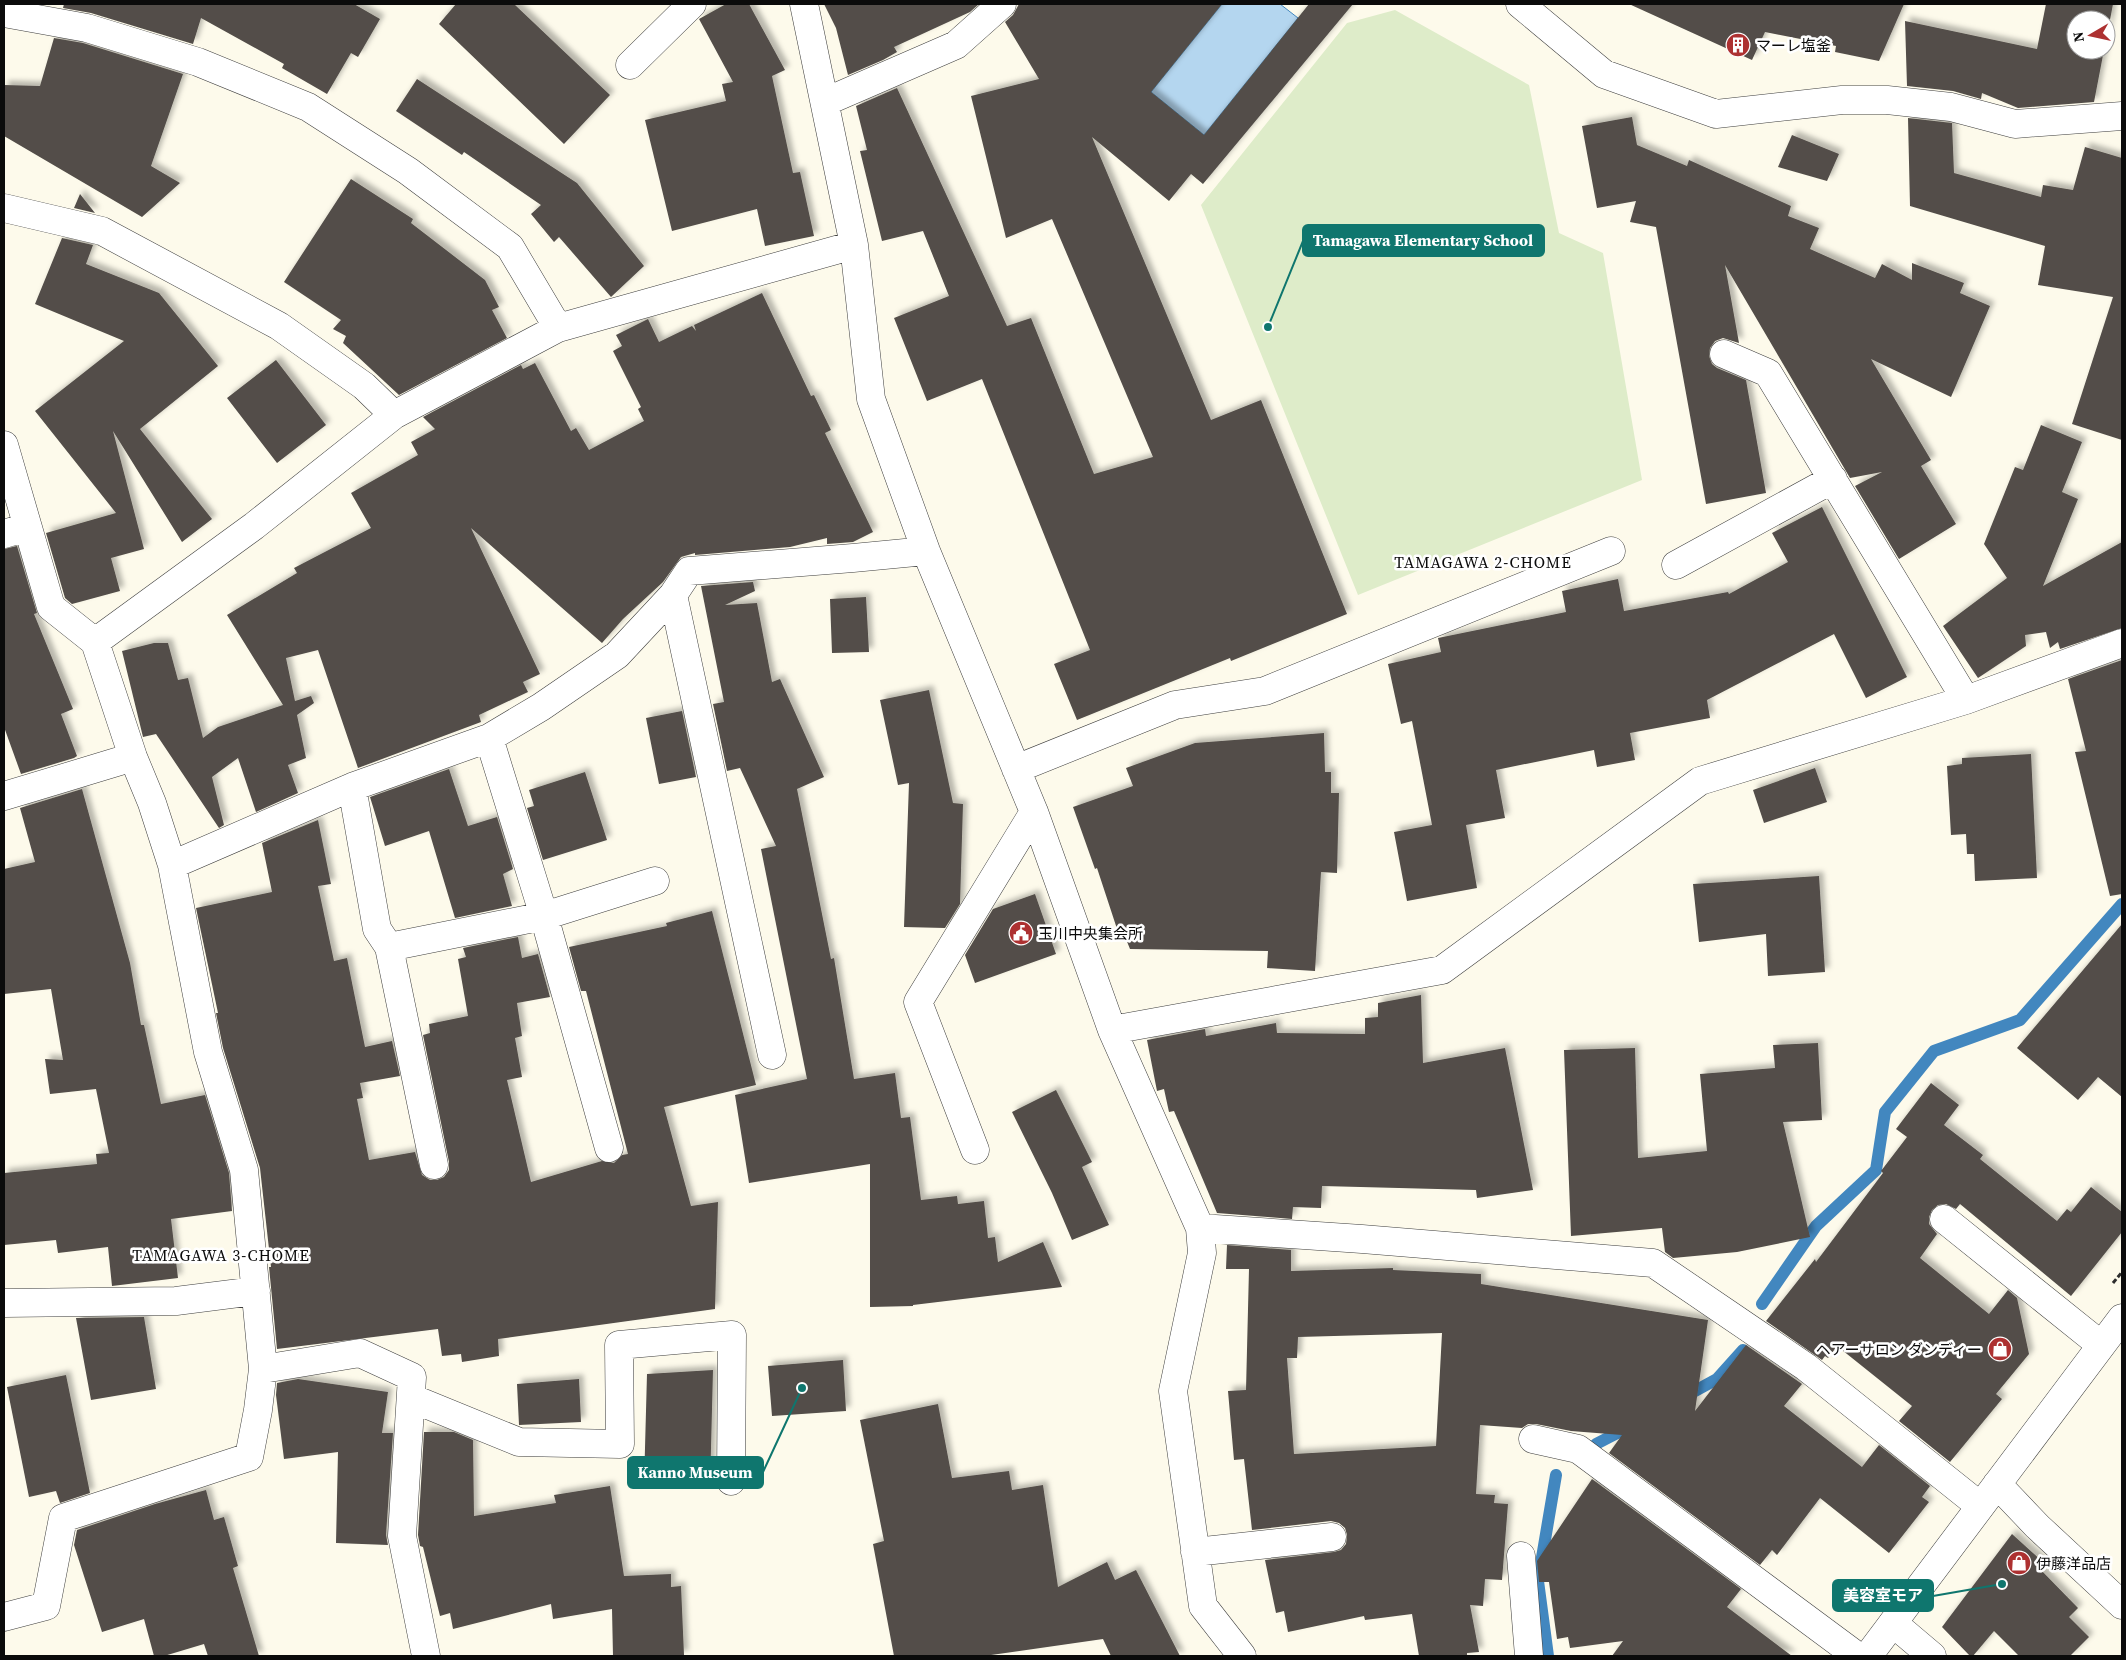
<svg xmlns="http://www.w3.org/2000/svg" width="2126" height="1660" font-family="'Source Serif 4','Noto Sans JP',serif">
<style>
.pitch{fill:#deecc9}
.water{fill:#b4d6ef;stroke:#4287bf}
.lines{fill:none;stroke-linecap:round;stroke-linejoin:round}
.stream{stroke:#4287bf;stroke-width:12}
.building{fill:#524d48;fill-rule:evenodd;filter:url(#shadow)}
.minor-casing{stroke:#3e3e3e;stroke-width:29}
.tertiary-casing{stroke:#3e3e3e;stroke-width:29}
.path{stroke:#2d2d2d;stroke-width:3;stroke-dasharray:5 2.5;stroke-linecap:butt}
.minor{stroke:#fff;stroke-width:28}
.tertiary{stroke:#fff;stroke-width:28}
.labels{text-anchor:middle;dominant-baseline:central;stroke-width:5;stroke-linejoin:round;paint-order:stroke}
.poi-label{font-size:15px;fill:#0b0b0b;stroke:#fff;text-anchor:start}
.neighbourhood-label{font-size:16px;letter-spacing:1px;fill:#0b0b0b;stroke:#fff}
.leader{fill:none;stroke:#0f766e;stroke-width:2}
.callout-dot{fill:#0f766e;stroke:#fff;stroke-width:2}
.callout{fill:#0f766e;stroke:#0f766e;stroke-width:2}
.callout-label{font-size:16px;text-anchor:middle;font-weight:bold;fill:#fff}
</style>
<defs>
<filter id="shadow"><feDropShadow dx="4.5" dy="-4.5" stdDeviation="2.5" flood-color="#0004"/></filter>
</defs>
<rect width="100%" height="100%" fill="#fdfaeb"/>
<!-- pitch -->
<path class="pitch" d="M1395,10L1529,85L1559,233L1603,253L1642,480L1358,595L1201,205L1347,23Z"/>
<!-- water -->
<path class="water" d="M1222,4H1280L1298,18L1204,135L1151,92Z"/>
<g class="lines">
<!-- stream -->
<path class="stream" d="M1762,1304L1816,1226L1876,1170L1885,1112L1934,1051L2020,1020L2122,904
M1684,1397L1717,1379L1743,1350
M1596,1444L1629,1427
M1548,1656L1538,1581L1556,1475"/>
</g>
<!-- building -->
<path class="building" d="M64,4H354L380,19L358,57L351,53L327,94L282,68L284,64L201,18L193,44L91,13L63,8Z
M456,4H514L610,95L564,144L439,24Z
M726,4H749L785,70L772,76L793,173L800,172L814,236L765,246L757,209L672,231L645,120L726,101L722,84L733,82L699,19Z
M824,4H979L970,12L894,47L897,52L883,60L848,75L836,28Z
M1019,4H1222L1151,92L1204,135L1309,4H1353L1203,184L1191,174L1169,201L1092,137L1211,420L1261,400L1347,614L1231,661L1230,658L1077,720L1054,664L1090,650L982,379L927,401L894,318L949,296L923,231L882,241L860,151L867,150L856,106L897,88L1007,326L1031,318L1094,474L1153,457L1052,219L1006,238L971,96L1039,79L1005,22L1013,15Z
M1629,4H1904L1879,61L1835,52L1836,46L1765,32L1752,60Z
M2046,4H2113L2106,41V20H2076V50H2104L2094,102L2018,108L1982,93L1981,99L1953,91L1907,86L1905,21L2037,49Z
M54,38L83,43L183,74L151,166L180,183L142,217L4,136V85L40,86Z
M417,79L577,183L644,266L611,297L559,237L554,242L531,214L541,205L464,152L462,155L396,111Z
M1632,117L1637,145L1687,166L1689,160L1791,206L1788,216L1819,228L1810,249L1875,278L1882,264L1912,280V263L1964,283L1960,293L1990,306L1951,397L1871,359L1931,460L1921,466L1956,524L1899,559L1855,486L1882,472L1850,478L1725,265L1739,343L1723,338L1715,341L1710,348L1709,356L1712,364L1717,368L1746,380L1766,493L1706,504L1656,227L1630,222L1636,201L1597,208L1582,126Z
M1908,118L1952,123L1954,173L2041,197L2043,185L2073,190L2085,147L2122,158V440L2072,424L2113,297L2038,285L2045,246L1910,206Z
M1792,135L1839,154L1827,181L1778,167Z
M351,179L413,219L411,223L485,280L499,307L492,310L507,338L399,395L343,343L346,336L333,329L341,320L284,282Z
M80,194L95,213L74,208Z
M62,238L93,245L86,264L159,293L218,366L140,429L212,519L182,542L113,431L144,549L111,558L120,591L72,604L65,598L46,533L116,513L35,411L124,341L35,304Z
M762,293L811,396L814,395L831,430L825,433L873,532L853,542L827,544V538L790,547L695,555V553L681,557L663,582L623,619L602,643L471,528L540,674L523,682L528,692L479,715L481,722L358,768L318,650L286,658L295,701L311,696L314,703L297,715L306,758L288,765L298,793L256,812L238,758L212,777L224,825L219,828L156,734L143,737L122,651L154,643H168L178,680L188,678L203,738L218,727L283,705L227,615L297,573L294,568L371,528L351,493L418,455L411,442L435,429L423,417L521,365L523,369L535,363L571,431L576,428L589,450L644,421L638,409L641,407L613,351L622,346L616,335L648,319L659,342L692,326L696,331L694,325Z
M276,360L326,425L277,463L227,398Z
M2041,425L2082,442L2062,492L2078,499L2043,586L2122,542V628L2060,649L2058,642L2050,648L2046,632L2025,635L2026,646L1978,678L1943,626L2007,578L1984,544L2015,467L2023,470Z
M1822,507L1907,677L1866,698L1834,634L1707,700L1710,718L1630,733L1635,760L1597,767L1594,750L1496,770L1505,818L1466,825L1477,888L1407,901L1394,832L1432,825L1412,721L1401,724L1388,664L1441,652L1438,638L1566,612L1562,591L1618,579L1624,611L1728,592L1729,594L1788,562L1772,533Z
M17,546L37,613L34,614L73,709L61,714L77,756L74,758L21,774L4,727V549Z
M753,582L755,591L725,605L757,603L772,682L780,679L824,777L797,789L831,959L834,958L854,1079L895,1073L901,1118L910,1117L921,1200L957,1196L958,1204L984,1201L988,1238L995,1237L998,1262L1043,1242L1062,1287L913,1305V1306L870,1307V1164L749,1183L735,1095L807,1079L761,849L776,846L740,768L727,771L713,704L724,702L701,586Z
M866,597L869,652L832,653L830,599Z
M2122,660V894L2110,896L2075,752L2086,751L2068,679Z
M929,690L953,803L963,804L960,904L945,928L904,927L909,783L898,785L880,700Z
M682,711L696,777L659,784L646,718Z
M1324,733L1325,772H1331V793H1339L1337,873L1321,872L1315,971L1267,968L1268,951L1130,949L1126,939L1121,941L1097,868L1095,869L1073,807L1133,786L1126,768L1195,743Z
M2031,754L2037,878L1975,881L1974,854H1967L1966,834L1951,835L1947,766L1962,764V758Z
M1815,768L1827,802L1764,823L1753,790Z
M449,769L468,826L497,817L513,869L503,874L512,906L455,918L429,831L385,846L370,797Z
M585,772L607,840L543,860L527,808L534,806L529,790Z
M82,789L130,963L141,1025H144L161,1104L205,1095L229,1173L232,1211L171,1219L178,1278L112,1286L108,1247L58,1253L56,1240L4,1245V1173L97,1164L96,1154L109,1153L96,1089L50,1094L45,1059L63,1060L51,989L4,994V869L35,862L20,808Z
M318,820L331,884L318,886L334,961L347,958L365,1047L392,1041L400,1076L360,1083L363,1098L357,1099L369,1160L415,1152L422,1175L430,1180H437L444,1177L449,1170V1162L423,1035L430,1033L429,1024L468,1016L458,959L466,957L463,948L518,937L522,958L538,954L550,997L517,1003L522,1036L515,1038L522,1077L507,1080L531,1182L602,1161L614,1163L622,1155L628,1154L586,991H581L569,947L667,926L666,923L712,911L756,1085L664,1107L691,1206L718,1202L715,1309L498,1339L499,1356L462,1362L461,1354L442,1356L438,1329L277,1349L269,1267H271L260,1168L223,1048L216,1013H218L196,908L272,892L262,843Z
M1819,876L1825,972L1768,976L1766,934L1699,942L1693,884Z
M1035,894L1056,954L975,983L965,955L993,909Z
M2122,924V1097L2098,1077L2078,1100L2017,1048Z
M1421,995L1423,1063L1505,1048L1533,1190L1477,1198L1476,1190L1322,1186L1321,1208L1293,1207L1292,1219L1217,1213L1174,1111L1169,1112L1164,1089L1157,1091L1147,1040L1205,1029L1206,1036L1276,1023L1277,1033L1365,1034V1018L1378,1017V1003Z
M1818,1043L1822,1120L1783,1122L1810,1237L1737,1252L1673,1258L1665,1252L1662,1228L1571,1236L1564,1050L1635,1048L1638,1158L1707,1151L1700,1074L1775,1068L1773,1045Z
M1931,1083L1959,1105L1944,1125L1983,1155L1980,1159L2057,1221L2067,1209L2071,1212L2091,1187L2122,1212V1232L2071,1296L1960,1204L1956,1209L1946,1204L1938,1205L1932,1210L1929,1217V1224L1937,1234L1920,1258L1989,1314L2008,1290L2017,1298L2029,1354L1996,1394L2002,1399L1950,1462L1899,1421L1912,1406L1837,1346L1828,1358L1825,1356L1822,1360L1766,1321L1815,1259L1816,1262L1883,1173L1881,1171L1907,1137L1896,1129Z
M1056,1090L1092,1162L1082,1167L1109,1225L1072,1240L1052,1193L1012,1112Z
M1227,1245L1291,1250V1271L1393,1268V1270L1481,1274V1284L1708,1320L1695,1411L1746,1345L1802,1384L1784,1406L1862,1467L1879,1445L1930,1486L1922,1497L1929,1502L1889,1553L1820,1498L1777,1555L1772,1550L1760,1565L1609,1453L1622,1435L1571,1431L1536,1424H1528L1522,1428L1480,1425L1476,1494L1495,1495L1494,1503L1508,1504L1502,1580L1485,1579L1483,1606L1470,1605L1479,1652L1467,1653V1656H1419L1412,1614L1365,1620L1364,1616L1288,1632L1284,1611L1276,1613L1265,1560L1334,1552L1341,1550L1346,1544L1347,1535L1345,1528L1339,1523L1331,1521L1252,1530L1244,1459L1234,1460L1228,1391L1246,1390L1249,1269H1226ZM1442,1333L1436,1446L1294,1454L1287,1358H1297L1298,1337Z
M144,1317L156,1389L91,1400L76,1318Z
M843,1360L846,1411L772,1416L768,1366Z
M713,1370L710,1487L644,1485L647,1374Z
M66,1375L90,1493L60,1503L56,1491L29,1497L7,1387Z
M298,1379L388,1392L382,1433H393L386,1535L388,1545L336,1543L338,1452L284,1459L276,1395L277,1383Z
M579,1379L581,1422L519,1425L517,1384Z
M938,1404L952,1478L1009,1471L1012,1490L1043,1485L1058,1587L1107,1562L1115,1580L1136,1570L1180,1656H1111L1103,1639L984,1656H894L873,1544L884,1541L860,1420Z
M424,1432H454L473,1440L474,1516L556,1503L554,1495L610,1486L624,1576L671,1574V1587L681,1586L684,1655L613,1656L612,1609L553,1619L551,1604L453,1629L450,1613L440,1616L423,1547L420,1546L418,1535Z
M1592,1479L1741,1589L1727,1607L1792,1656H1612L1623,1641L1570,1648L1568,1637L1557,1639L1549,1582H1539L1537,1561Z
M206,1490L214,1520L224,1517L238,1566L233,1568L259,1656H208L204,1644L164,1656H154L144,1619L102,1632L74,1545L77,1530L155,1504Z
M2012,1534L2043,1562L2038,1567L2078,1608L2069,1617L2089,1637L2070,1656H2019L1994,1631L1973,1656H1970L1942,1627Z"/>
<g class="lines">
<!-- minor casing -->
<g class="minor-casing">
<path id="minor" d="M804,4L854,245L871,399L926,551L1034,812L1112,1030L1200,1228L1202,1253L1173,1391L1203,1606L1242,1656
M1520,4L1604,74L1716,114L1842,100H1887L1951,107L2015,124L2122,116
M4,13L87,28L198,62L308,107L408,171L510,247L558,328
M630,65L692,4
M825,102L956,45L1002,4
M4,208L102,231L279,326L364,386L394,415
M1724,354L1768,373L1966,700
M4,445L51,607L95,642L133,757L152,803L172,865L208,1052L244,1170L263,1369L258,1410L249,1457L63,1518L46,1606L4,1617
M4,534L27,527
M1676,565L1833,479
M673,595L772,1055
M95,642L254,526L394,415L558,328L854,245
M489,738L544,916L609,1148
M1016,769L1175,705L1265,691L1611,551
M352,787L377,929L389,947L434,1165
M4,796L133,757
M172,865L352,787L489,738L541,707L617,655L673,595L689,571L853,558L926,551
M389,947L544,916L655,881
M1112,1030L1442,970L1700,781L1966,700L2122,643
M975,1150L918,1002L1034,812
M1944,1219L2101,1345
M1200,1228L1362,1239L1653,1263L1806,1367L1980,1506
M4,1303L176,1301L256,1291
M263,1369L360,1353L412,1377L402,1536L426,1656
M411,1398L519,1442L620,1444L619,1345L732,1335L731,1481
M1533,1439L1578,1449L1857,1656
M1195,1552L1332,1537
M1521,1556L1529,1656
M1893,1623L1932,1656"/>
</g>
<!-- tertiary casing -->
<g class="tertiary-casing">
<path id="tertiary" d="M1997,1484L2037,1526L2122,1605
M1868,1656L2122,1318"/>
</g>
<!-- path -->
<path class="path" d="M2113,1283L2122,1272"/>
<!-- minor -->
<use href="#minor" class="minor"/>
<!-- tertiary -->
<use href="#tertiary" class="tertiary"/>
</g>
<!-- icons -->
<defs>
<g id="building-disc" transform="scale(1.25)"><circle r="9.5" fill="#ad3131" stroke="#fff"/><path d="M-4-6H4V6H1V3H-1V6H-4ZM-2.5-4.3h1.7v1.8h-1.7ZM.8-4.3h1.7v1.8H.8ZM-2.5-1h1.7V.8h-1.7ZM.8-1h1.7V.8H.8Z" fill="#fff"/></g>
<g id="civic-disc" transform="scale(1.25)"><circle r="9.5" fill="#ad3131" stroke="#fff"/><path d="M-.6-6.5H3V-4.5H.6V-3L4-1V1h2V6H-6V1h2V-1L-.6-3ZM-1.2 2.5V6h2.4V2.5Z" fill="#fff"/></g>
<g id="shop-disc" transform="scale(1.25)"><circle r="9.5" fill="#ad3131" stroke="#fff"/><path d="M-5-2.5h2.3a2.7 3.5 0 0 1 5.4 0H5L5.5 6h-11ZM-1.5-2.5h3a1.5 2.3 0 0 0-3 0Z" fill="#fff"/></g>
</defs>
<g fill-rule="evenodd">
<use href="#building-disc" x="1738" y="45"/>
<use href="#civic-disc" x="1021" y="933"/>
<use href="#shop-disc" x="2000" y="1349"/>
<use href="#shop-disc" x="2019" y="1563"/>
</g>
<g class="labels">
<!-- poi labels -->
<g class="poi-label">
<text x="1756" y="45">マーレ塩釜</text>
<text x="1038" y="933">玉川中央集会所</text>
<text x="1982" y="1349" text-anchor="end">ヘアーサロン ダンディー</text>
<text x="2036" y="1563">伊藤洋品店</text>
</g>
<!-- neighbourhood labels -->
<g class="neighbourhood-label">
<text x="1483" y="562">TAMAGAWA 2-CHOME</text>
<text x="221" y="1255">TAMAGAWA 3-CHOME</text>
</g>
</g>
<!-- callouts -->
<path class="leader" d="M1268 327L1303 241M802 1388L763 1472M2002 1584L1933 1596"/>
<g class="callout-dot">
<circle cx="1268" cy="327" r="5"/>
<circle cx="802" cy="1388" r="5"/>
<circle cx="2002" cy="1584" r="5"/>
</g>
<g class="callout">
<rect x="1303" y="225" width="241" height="31" rx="5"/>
<rect x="628" y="1457" width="135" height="31" rx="5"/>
<rect x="1833" y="1580" width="100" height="31" rx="5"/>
</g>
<g class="callout-label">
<text x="1423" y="246">Tamagawa Elementary School</text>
<text x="695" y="1478">Kanno Museum</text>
<text x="1883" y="1601">美容室モア</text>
</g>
<!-- border -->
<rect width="2126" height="1660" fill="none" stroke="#0b0b0b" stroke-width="10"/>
<!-- north arrow -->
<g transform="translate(2091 35) rotate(261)"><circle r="24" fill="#ffffff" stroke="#9d9d9d"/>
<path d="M0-4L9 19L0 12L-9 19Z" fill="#ad3131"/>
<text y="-8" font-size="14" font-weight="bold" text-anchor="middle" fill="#0b0b0b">N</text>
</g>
</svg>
